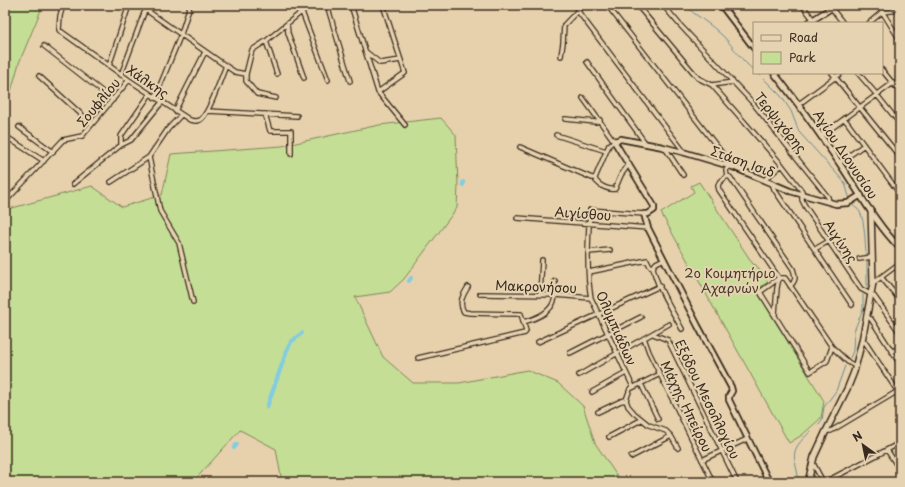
<svg xmlns="http://www.w3.org/2000/svg" width="905" height="487" font-family="'Playpen Sans',sans-serif">
<style>
.green{fill:#c4de95;stroke:#80845a}
.lines{fill:none;stroke-linecap:round;stroke-linejoin:round}
.stream{stroke:#668b94;stroke-width:1}
.canal{stroke:#82cce2;stroke-width:4}
.minor-casing{stroke:#3b2a1e;stroke-width:6}
.tertiary-casing{stroke:#3b2a1e;stroke-width:8}
.secondary-casing{stroke:#3b2a1e;stroke-width:8}
.minor{stroke:#e6d3b1;stroke-width:3.5}
.tertiary{stroke:#e6d3b1;stroke-width:4.5}
.secondary{stroke:#e6d3b1;stroke-width:5}
.labels{text-anchor:middle;dominant-baseline:central;stroke-width:4;stroke-linejoin:round;paint-order:stroke}
.street-label{font-size:13px;fill:#3b2a1e;stroke:#e6d3b1}
.park-label{font-size:13px;fill:#493c2a;stroke:#e6d3b1}
</style>
<rect width="100%" height="100%" fill="#e6d1ac"/>
<filter id="ink" filterUnits="userSpaceOnUse"><feTurbulence type="fractalNoise" baseFrequency=".025" numOctaves="2"/><feDisplacementMap in="SourceGraphic" scale="8" xChannelSelector="R" yChannelSelector="G"/><feConvolveMatrix kernelMatrix="1 2 1 2 8 2 1 2 1" color-interpolation-filters="sRGB"/></filter>
<g filter="url(#ink)">
<!-- green -->
<path class="green" d="M5,5H43L19,63L5,113Z
M441,118L456,135L458,185L457,208L404,279L390,292L355,297L383,357L413,383H459L527,370L558,383L583,406L595,443L621,482H282L276,449L240,430L193,482H5V210L92,186L122,207L162,195L171,154L282,146L379,125Z
M699,182L753,264L756,265L768,282L756,290L824,401L821,418L802,435L789,443L661,213L694,192L691,186Z"/>
<g class="lines">
<!-- stream -->
<path class="stream" d="M684,5C696,16 711,24 723,36C734,47 741,61 754,70
M758,73L781,96L791,111L799,132L845,183L850,200
M851,203C853,207 858,208 860,212C865,222 865,243 866,254
M867,287V261
M850,358L853,351L854,331L863,309V295
M818,425L822,420L824,407L836,391L845,366
M799,482C795,454 787,453 811,431"/>
<!-- canal -->
<path class="canal" d="M463,185V182
M409,281L411,278
M267,407L287,350L291,342L302,333
M234,448L237,444"/>
<!-- minor casing -->
<g class="minor-casing">
<path id="minor" d="M63,5L60,16L59,30L129,80L190,120C194,121 196,122 200,120C209,115 221,77 226,66
M139,5L226,66L235,72L246,74
M327,5L350,81
M351,5L378,92L405,125
M607,5L733,167
M637,5L698,78L712,85L733,82
M663,5L680,25L752,102L828,197L829,202
M802,5L816,23
M829,5L843,23
M878,5L900,40
M577,10L685,153
M302,12L328,80
M869,23L882,12L900,10
M287,24L288,33L304,78
M266,41L277,74
M44,46L113,100
M366,52L380,63L401,60
M561,56L563,43L564,25L583,5
M587,62L646,144
M109,66L129,5
M882,70L900,92
M832,73L900,157
M858,73L877,95L900,124
M121,75L147,5
M39,76L92,124
M712,85L782,165L802,191V200L805,206L861,289L874,296L900,333
M378,92L405,73L383,5
M155,98L181,34L190,5
M276,98L257,94L246,81V74L252,50L266,41L310,5
M799,104L841,73
M175,111L205,52
M208,111L297,116
M265,114L270,131H291V154
M844,118L900,194
M565,119L596,122L600,120
M19,127L53,152
M556,135L606,151
M5,136L44,161
M821,136L893,83
M121,145V136L150,94
M520,147L592,178H595L609,145L614,141L583,98
M665,148L683,175
M149,157L160,211L179,243L193,302
M839,163L864,145
M729,166L726,170L727,176L719,183L718,186L719,190L779,278L777,288L775,314
M727,176L730,177L793,269C796,277 796,281 790,286
M595,178L596,181C600,186 608,190 615,189L621,175L629,164
M764,180L782,165
M111,182L149,157L168,129L181,115
M772,183L774,189L852,305
M73,184L121,145L131,140L162,102
M5,202L63,140L82,136L129,80
M517,218L648,228
M815,249L829,241
M589,252L610,250
M664,259L656,263L653,267C656,286 673,312 682,329
M859,259L872,257
M589,272L647,260L650,266L653,267
M881,277L900,300
M779,278H785L832,347L827,361L810,372L760,292Z
M873,283L900,263
M480,294L555,295L591,298
M540,295L542,260
M867,317L871,319L900,364
M523,322C535,319 550,313 554,301C556,295 555,287 555,281
M653,334L668,340L737,482
M644,338L649,352L713,482
M862,341L865,342L900,395
M538,342L660,286
M832,347L848,362L855,366
M892,352L900,347
M570,353L641,317
M418,358L525,333L526,331L521,314L470,313L464,312C458,303 463,295 468,287
M660,374L630,389L626,400L628,406L634,413L649,425L666,431L671,436L678,448
M579,375L669,324
M641,384L658,419
M633,387L591,298C586,271 588,237 590,210L644,214
M592,392L626,373
M598,412L621,401L626,400
M826,431H831L898,391
M609,437L641,420
M887,450L900,470
M631,457L671,436
M702,460L747,439
M812,465H814L823,482
M825,482L900,443
M895,482L900,479"/>
</g>
<!-- tertiary casing -->
<g class="tertiary-casing">
<path id="tertiary" d="M721,5L754,48
M808,23L836,5
M774,73C799,104 822,137 844,170C861,196 878,226 900,248
M769,482L729,400V396L732,391L731,387L698,326L648,228L644,214H648L654,210V206L614,141L621,139L663,147L686,153L733,167L790,191L836,204L848,203L861,195"/>
</g>
<!-- secondary casing -->
<g class="secondary-casing">
<path id="secondary" d="M808,482L814,457L826,431L848,387L854,372L862,341L873,283L871,210"/>
</g>
<!-- minor -->
<use href="#minor" class="minor"/>
<!-- tertiary -->
<use href="#tertiary" class="tertiary"/>
<!-- secondary -->
<use href="#secondary" class="secondary"/>
</g>
</g>
<g class="labels">
<!-- street labels -->
<g class="street-label">
<text transform="translate(148 81) rotate(34)">Χάλκης</text>
<text transform="translate(98 102) rotate(-50)">Σουφλίου</text>
<text transform="translate(781 122) rotate(51)">Τερψιχόρης</text>
<text transform="translate(846 154) rotate(56)">Αγίου Διονυσίου</text>
<text transform="translate(743 161) rotate(20)">Στάση Ισιδ</text>
<text transform="translate(583 213) rotate(4)">Αιγίσθου</text>
<text transform="translate(841 241) rotate(56)">Αιγίνης</text>
<text transform="translate(536 286) rotate(2)">Μακρονήσου</text>
<text transform="translate(617 328) rotate(66)">Ολυμπιάδων</text>
<text transform="translate(708 399) rotate(64)">Εξόδου Μεσολλογίου</text>
<text transform="translate(687 406) rotate(64)">Μάχης Ηπείρου</text>
</g>
<!-- park labels -->
<g class="park-label">
<text x="730" y="272">2ο Κοιμητήριο<tspan x="730" dy="15">Αχαρνών</tspan></text>
</g>
</g>
<!-- margin -->
<rect width="905" height="487" fill="none" stroke="#e6d3b1" stroke-width="20"/>
<rect x="10" y="10" width="885" height="467" fill="none" stroke="#3b2a1e" stroke-width="1.5" filter="url(#ink)"/>
<!-- legend -->
<rect x="753" y="22" width="130" height="52" fill="#e6d3b1" stroke="#a28f76"/>
<rect x="761" y="35" width="20" height="6" fill="#e6d3b1" stroke="#a28f76"/>
<text x="789" y="42" font-size="12" fill="#3b2a1e">Road</text>
<rect x="761" y="52" width="20" height="12" fill="#c4de95" stroke="#a28f76"/>
<text x="789" y="62" font-size="12" fill="#3b2a1e">Park</text>
<!-- north arrow -->
<g transform="translate(863 445) rotate(327)" stroke="#e6d3b1" stroke-width="3" paint-order="stroke">
<path d="M0-3L7 15L0 10L-7 15Z" fill="#3b2a1e"/>
<text y="-6" font-size="11" font-weight="bold" text-anchor="middle" fill="#3b2a1e">N</text>
</g>
</svg>
